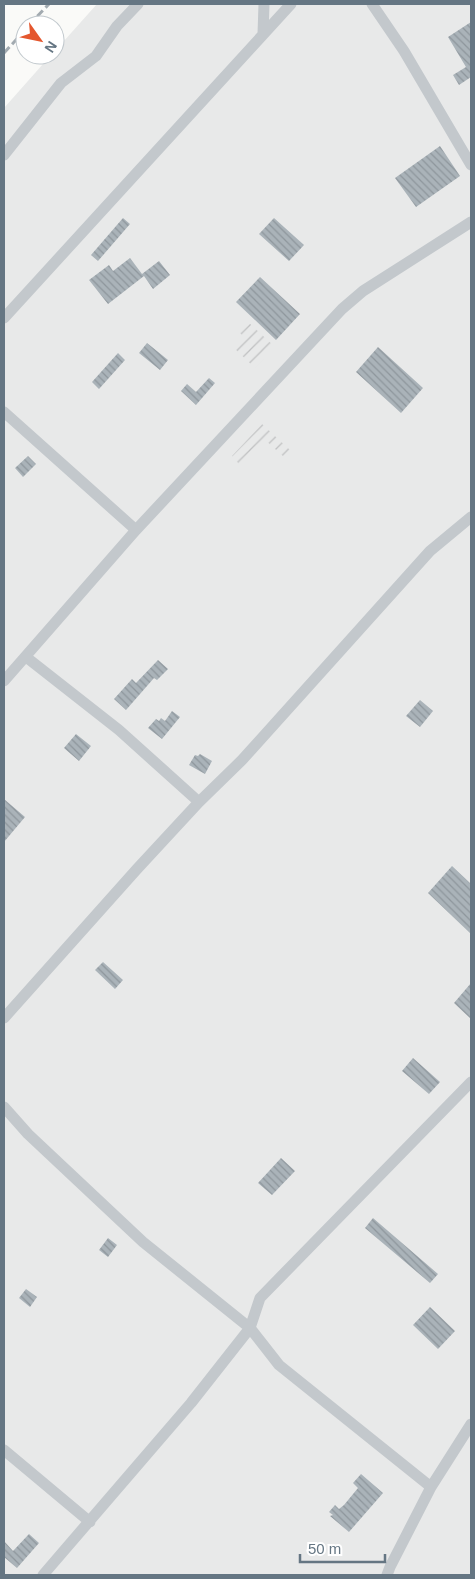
<svg xmlns="http://www.w3.org/2000/svg" width="475" height="1579" font-family="Arial,sans-serif">
<style>
.built{fill:#e8e9e9}
.industrial{fill:url(#industrial-furrows)}
.building{fill:url(#building-back-hatch)}
.lines{fill:none;stroke-linecap:round;stroke-linejoin:round}
.minor{stroke:#c3c8cc;stroke-width:11}
.rail{stroke:#a2aab0;stroke-width:3;stroke-dasharray:8 4;stroke-linecap:butt}
</style>
<defs>
<pattern id="industrial-furrows" width="10" height="10" patternUnits="userSpaceOnUse" patternTransform="scale(1.25)"><rect width="10" height="10" fill="#e8e9e9"/><path d="M-1 1l2-2M0 10L10 0M9 11l2-2" fill="none" stroke="#c0c1c2"/></pattern>
<pattern id="building-back-hatch" width="6" height="6" patternUnits="userSpaceOnUse" patternTransform="scale(1.25)"><rect width="6" height="6" fill="#aab3b9"/><path d="M-1 5l2 2M0 0l6 6M5-1l2 2" fill="none" stroke="#8e969c"/></pattern>
</defs>
<rect width="100%" height="100%" fill="#fafaf8"/>
<!-- built -->
<path class="built" d="M97,4H471V1575H4V108L51,55H55V51Z"/>
<!-- industrial -->
<path class="industrial" d="M248,322L275,347L255,368L233,347L243,336L239,332Z
M262,424L290,450L284,457L264,439L239,464L232,456Z"/>
<!-- building -->
<path class="building" d="M471,22V77L459,85L453,75L466,67L448,37Z
M440,146L460,176L416,207L395,178Z
M123,218L130,224L98,261L91,255Z
M274,218L304,245L289,261L259,234Z
M130,258L142,274L159,261L170,275L153,289L144,276L108,304L89,280L109,265L113,271Z
M260,277L300,314L276,340L236,302Z
M147,343L168,360L160,370L139,353Z
M378,347L423,388L401,413L356,372Z
M118,353L125,360L99,389L92,382Z
M209,378L215,383L196,405L181,391L187,384L196,392Z
M28,456L36,464L23,477L15,468Z
M158,660L168,669L157,680L154,678L126,710L114,699L132,679L136,683Z
M420,700L433,711L420,727L406,716Z
M172,711L180,717L162,739L148,728L156,719L159,721L161,718L165,721Z
M76,734L91,746L79,761L64,748Z
M200,754L212,761L205,774L189,765L195,755L198,756Z
M4,799L25,817L4,842Z
M452,866L471,884V934L428,893Z
M103,962L123,980L115,989L95,970Z
M471,983V1019L454,1003Z
M413,1058L440,1082L429,1094L402,1071Z
M281,1158L295,1171L272,1195L258,1183Z
M373,1218L438,1274L430,1283L365,1228Z
M108,1238L117,1245L108,1257L99,1250Z
M26,1289L37,1297L30,1307L19,1298Z
M430,1307L455,1331L438,1349L413,1325Z
M361,1474L383,1493L349,1532L330,1516L333,1515L329,1512L335,1505L339,1509L344,1505L358,1488L353,1483Z
M29,1534L39,1543L17,1568L4,1557V1541L13,1551Z"/>
<g class="lines">
<!-- minor -->
<path class="minor" d="M372,4L404,51L471,165
M263,34L264,4
M4,155L61,83L96,56L117,26L138,4
M4,318L291,4
M4,412L136,530
M26,657L119,730L199,802
M4,681L136,530L342,309L363,291L471,222
M4,1018L137,869L199,802L242,760L430,551L471,517
M4,1107L28,1134L143,1242L250,1328L279,1365L431,1487
M4,1450L90,1522
M43,1575L191,1403L250,1328L260,1298L471,1082
M387,1575L390,1567L431,1487L471,1424"/>
<!-- rail -->
<path class="rail" d="M29,25L49,4
M4,53L25,30"/>
</g>
<!-- border -->
<rect width="475" height="1579" fill="none" stroke="#657683" stroke-width="10"/>
<!-- north arrow -->
<g transform="translate(40 40) rotate(123)"><circle r="24" fill="#ffffff" stroke="#c1c8cd"/>
<path d="M0-4L9 19L0 12L-9 19Z" fill="#e4572e"/>
<text y="-8" font-size="14" font-weight="bold" text-anchor="middle" fill="#657683">N</text>
</g>
<!-- scale -->
<path d="M300 1554v8h85v-8" fill="none" stroke="#657683" stroke-width="2.5"/>
<text x="308" y="1554" font-size="15" fill="#657683" stroke="#ffffff" stroke-width="4" paint-order="stroke">50 m</text>
</svg>
